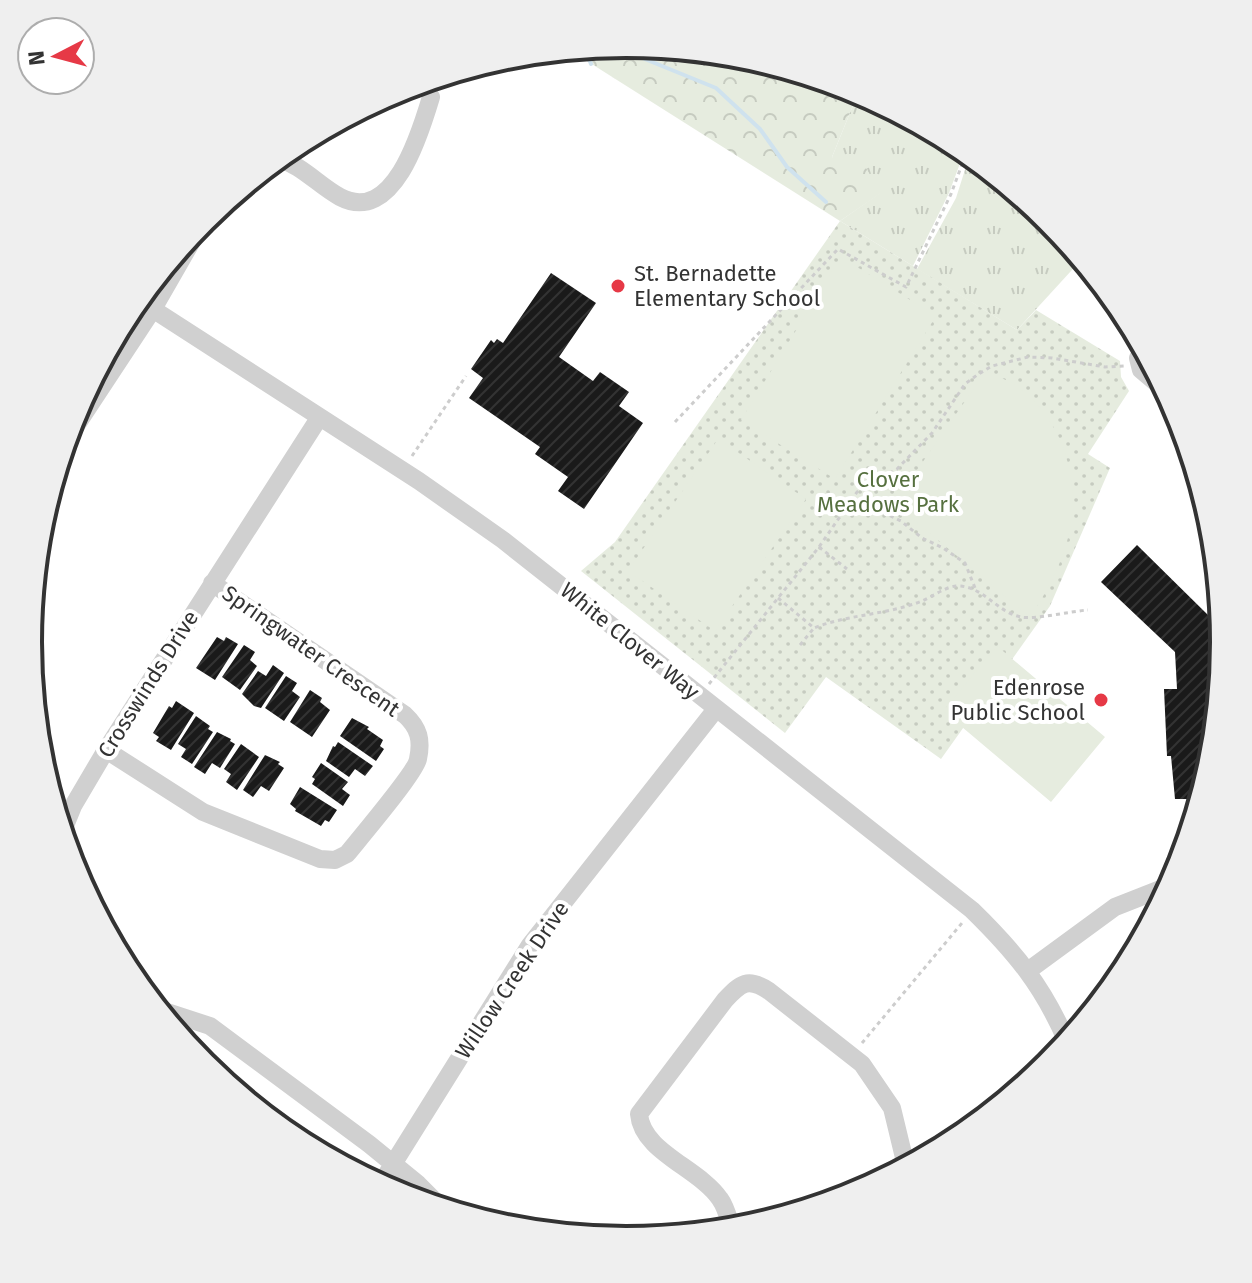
<svg xmlns="http://www.w3.org/2000/svg" width="1252" height="1283" font-family="'Fira Sans',sans-serif">
<style>
.grass{fill:url(#grass-tufts)}
.forest{fill:url(#forest-crowns)}
.park{fill:url(#park-dots)}
.garden{fill:#e6ecdf}
.lines{fill:none;stroke-linecap:round;stroke-linejoin:round}
.stream{stroke:#cfe2ee;stroke-width:4}
.building{fill:url(#building-hatch)}
.path{stroke:#cdcdcd;stroke-width:3;stroke-dasharray:4 4;stroke-linecap:butt}
.minor{stroke:#d0d0d0;stroke-width:18}
.poi-dot{fill:#e63946;stroke:#fff;stroke-width:3}
.labels{text-anchor:middle;dominant-baseline:central;stroke-width:8;stroke-linejoin:round;paint-order:stroke}
.poi-label{font-size:22px;fill:#333;stroke:#fff;text-anchor:start}
.park-label{font-size:22px;fill:#56703f;stroke:#fff}
.street-label{font-size:22px;fill:#333;stroke:#fff}
.rim{fill:none;stroke:#333;stroke-width:4}
</style>
<defs>
<pattern id="grass-tufts" width="24" height="20" patternUnits="userSpaceOnUse" patternTransform="scale(2)"><rect width="24" height="20" fill="#e6ecdf"/><path d="M3 7l-1-3M5 7V3M7 7l1-3M15 17l-1-3M17 17v-4M19 17l1-3" fill="none" stroke="#c6cbc0"/></pattern>
<pattern id="forest-crowns" width="20" height="18" patternUnits="userSpaceOnUse" patternTransform="scale(2)"><rect width="20" height="18" fill="#e6ecdf"/><path d="M2 6a3 3 0 1 1 6 0M12 15a3 3 0 1 1 6 0" fill="none" stroke="#c6cbc0"/></pattern>
<pattern id="park-dots" width="8" height="8" patternUnits="userSpaceOnUse" patternTransform="scale(2)"><rect width="8" height="8" fill="#e6ecdf"/><path d="M2 2h.1M6 6h.1" fill="none" stroke="#c6cbc0" stroke-width="1.8" stroke-linecap="round"/></pattern>
<pattern id="building-hatch" width="6" height="6" patternUnits="userSpaceOnUse" patternTransform="scale(2)"><rect width="6" height="6" fill="#1a1a1a"/><path d="M-1 1l2-2M0 6l6-6M5 7l2-2" fill="none" stroke="#333"/></pattern>
</defs>
<rect width="100%" height="100%" fill="#fff"/>
<!-- grass -->
<path class="grass" d="M824,80L855,89L965,150L949,193L913,266L840,221L880,193L832,157L856,98Z
M970,154L1049,219L1082,259L1017,330L917,269L956,198Z"/>
<!-- forest -->
<path class="forest" d="M626,44L743,55L824,80L856,98L832,157L866,168L881,193L840,221L568,49Z"/>
<!-- park -->
<path class="park" d="M840,221L1017,330L1036,310L1120,361L1121,377L1129,391L1088,454L1110,468L1050,606L941,759L826,677L785,733L581,571L615,542Z"/>
<!-- garden -->
<path class="garden" d="M841,257L936,316L835,479L741,420Z
M986,371C997,376 1010,381 1019,388C1067,423 1083,490 1066,545C1058,571 1045,595 1030,617L902,510L899,496Z
M718,439L806,499L715,631L628,571Z
M997,646L1105,737L1051,802L943,711Z"/>
<g class="lines">
<!-- stream -->
<path class="stream" d="M619,44L635,55L716,88L760,129L787,167L826,202
M585,48L591,64"/>
</g>
<!-- building -->
<path class="building" d="M551,273L596,303L559,357L593,381L600,372L629,392L619,406L643,423L584,509L558,491L568,477L535,454L540,447L469,398L483,378L471,369L491,340L494,343L497,339L503,343Z
M1137,545L1208,615L1211,628H1223L1224,642L1212,759L1200,799H1175L1171,756H1167L1164,689H1177L1175,652L1101,582Z
M217,637L224,641L226,637L238,644L215,680L196,668Z
M244,645L255,652L250,660L257,666L240,690L222,677Z
M273,665L284,673L261,708L254,706L242,694L258,671L266,676Z
M286,676L297,683L292,691L300,697L284,721L265,708Z
M310,690L322,698L320,702L330,710L312,737L290,722Z
M176,701L194,713L171,750L156,741L159,737L153,733L169,706L172,708Z
M196,716L210,726L208,729L213,732L192,764L181,757L186,749L178,744Z
M352,718L369,727L367,729L383,740L380,746L384,749L376,761L340,736Z
M217,732L231,739L230,741L235,744L220,768L212,763L205,774L194,767Z
M338,742L373,766L365,776L355,769L349,777L326,761L333,746L335,747Z
M241,744L259,757L237,790L226,782L231,774L224,769Z
M265,755L280,762L278,764L284,768L269,791L261,786L253,797L243,790Z
M321,763L348,782L342,789L350,795L343,806L312,784L315,779L312,777Z
M300,787L337,810L329,822L325,820L321,826L295,811L296,809L290,804Z"/>
<g class="lines">
<!-- path -->
<path class="path" d="M675,422L838,249L906,287L951,194L967,151
M412,456L466,376
M854,498L901,521L922,538L943,548L965,563L975,588
M819,547L847,569
M778,598L814,628C849,614 887,615 922,601C932,597 945,587 956,586C983,585 996,612 1021,617C1034,620 1072,611 1088,610
M800,645L814,628
M709,684L819,547L857,492L897,469L932,433L965,384L977,375L992,366L1028,357L1052,358L1105,367L1124,366
M862,1043L962,923"/>
<!-- minor -->
<path class="minor" d="M277,158C302,165 318,185 340,197C393,225 420,134 431,97
M137,299L419,481L503,540L972,910C1015,952 1043,986 1067,1042
M1144,347L1138,358L1141,370L1167,392
M64,444L153,309L207,215
M106,750L203,812L320,859L335,860L347,854C359,839 416,772 418,759C422,740 419,728 405,715L212,583
M62,833L73,806L106,750L319,418
M1029,970L1115,907L1171,885
M158,1009L210,1026L369,1144L418,1184L442,1208
M380,1185L530,945L716,709
M732,1229C729,1220 726,1207 720,1199C699,1168 642,1152 639,1114L725,1000C741,983 748,977 769,991L862,1064L892,1108L906,1166"/>
</g>
<!-- markers -->
<g class="poi-dot">
<circle cx="618" cy="286" r="8"/>
<circle cx="1101" cy="700" r="8"/>
</g>
<g class="labels">
<!-- poi labels -->
<g class="poi-label">
<text x="634" y="273">St. Bernadette<tspan x="634" dy="25">Elementary School</tspan></text>
<text x="1085" y="687" text-anchor="end">Edenrose<tspan x="1085" dy="25">Public School</tspan></text>
</g>
<!-- park labels -->
<g class="park-label">
<text x="888" y="479">Clover<tspan x="888" dy="25">Meadows Park</tspan></text>
</g>
<!-- street labels -->
<g class="street-label">
<text transform="translate(630 641) rotate(39)">White Clover Way</text>
<text transform="translate(311 651) rotate(35)">Springwater Crescent</text>
<text transform="translate(148 684) rotate(-58)">Crosswinds Drive</text>
<text transform="translate(512 980) rotate(-56)">Willow Creek Drive</text>
</g>
</g>
<!-- crop -->
<path d="M0 0H1252V1283H0ZM42 642a584 584 0 1 1 1168 0a584 584 0 1 1-1168 0Z" fill="#efefef" fill-rule="evenodd"/>
<path class="rim" d="M42 642a584 584 0 1 1 1168 0a584 584 0 1 1-1168 0Z"/>
<!-- north arrow -->
<g transform="translate(56 56) rotate(264)"><circle r="38" fill="#ffffff" stroke="#adadad" stroke-width="2"/>
<path d="M0-6L14 30L0 20L-14 30Z" fill="#e63946"/>
<text y="-12" font-size="22" font-weight="bold" text-anchor="middle" fill="#333333">N</text>
</g>
</svg>
